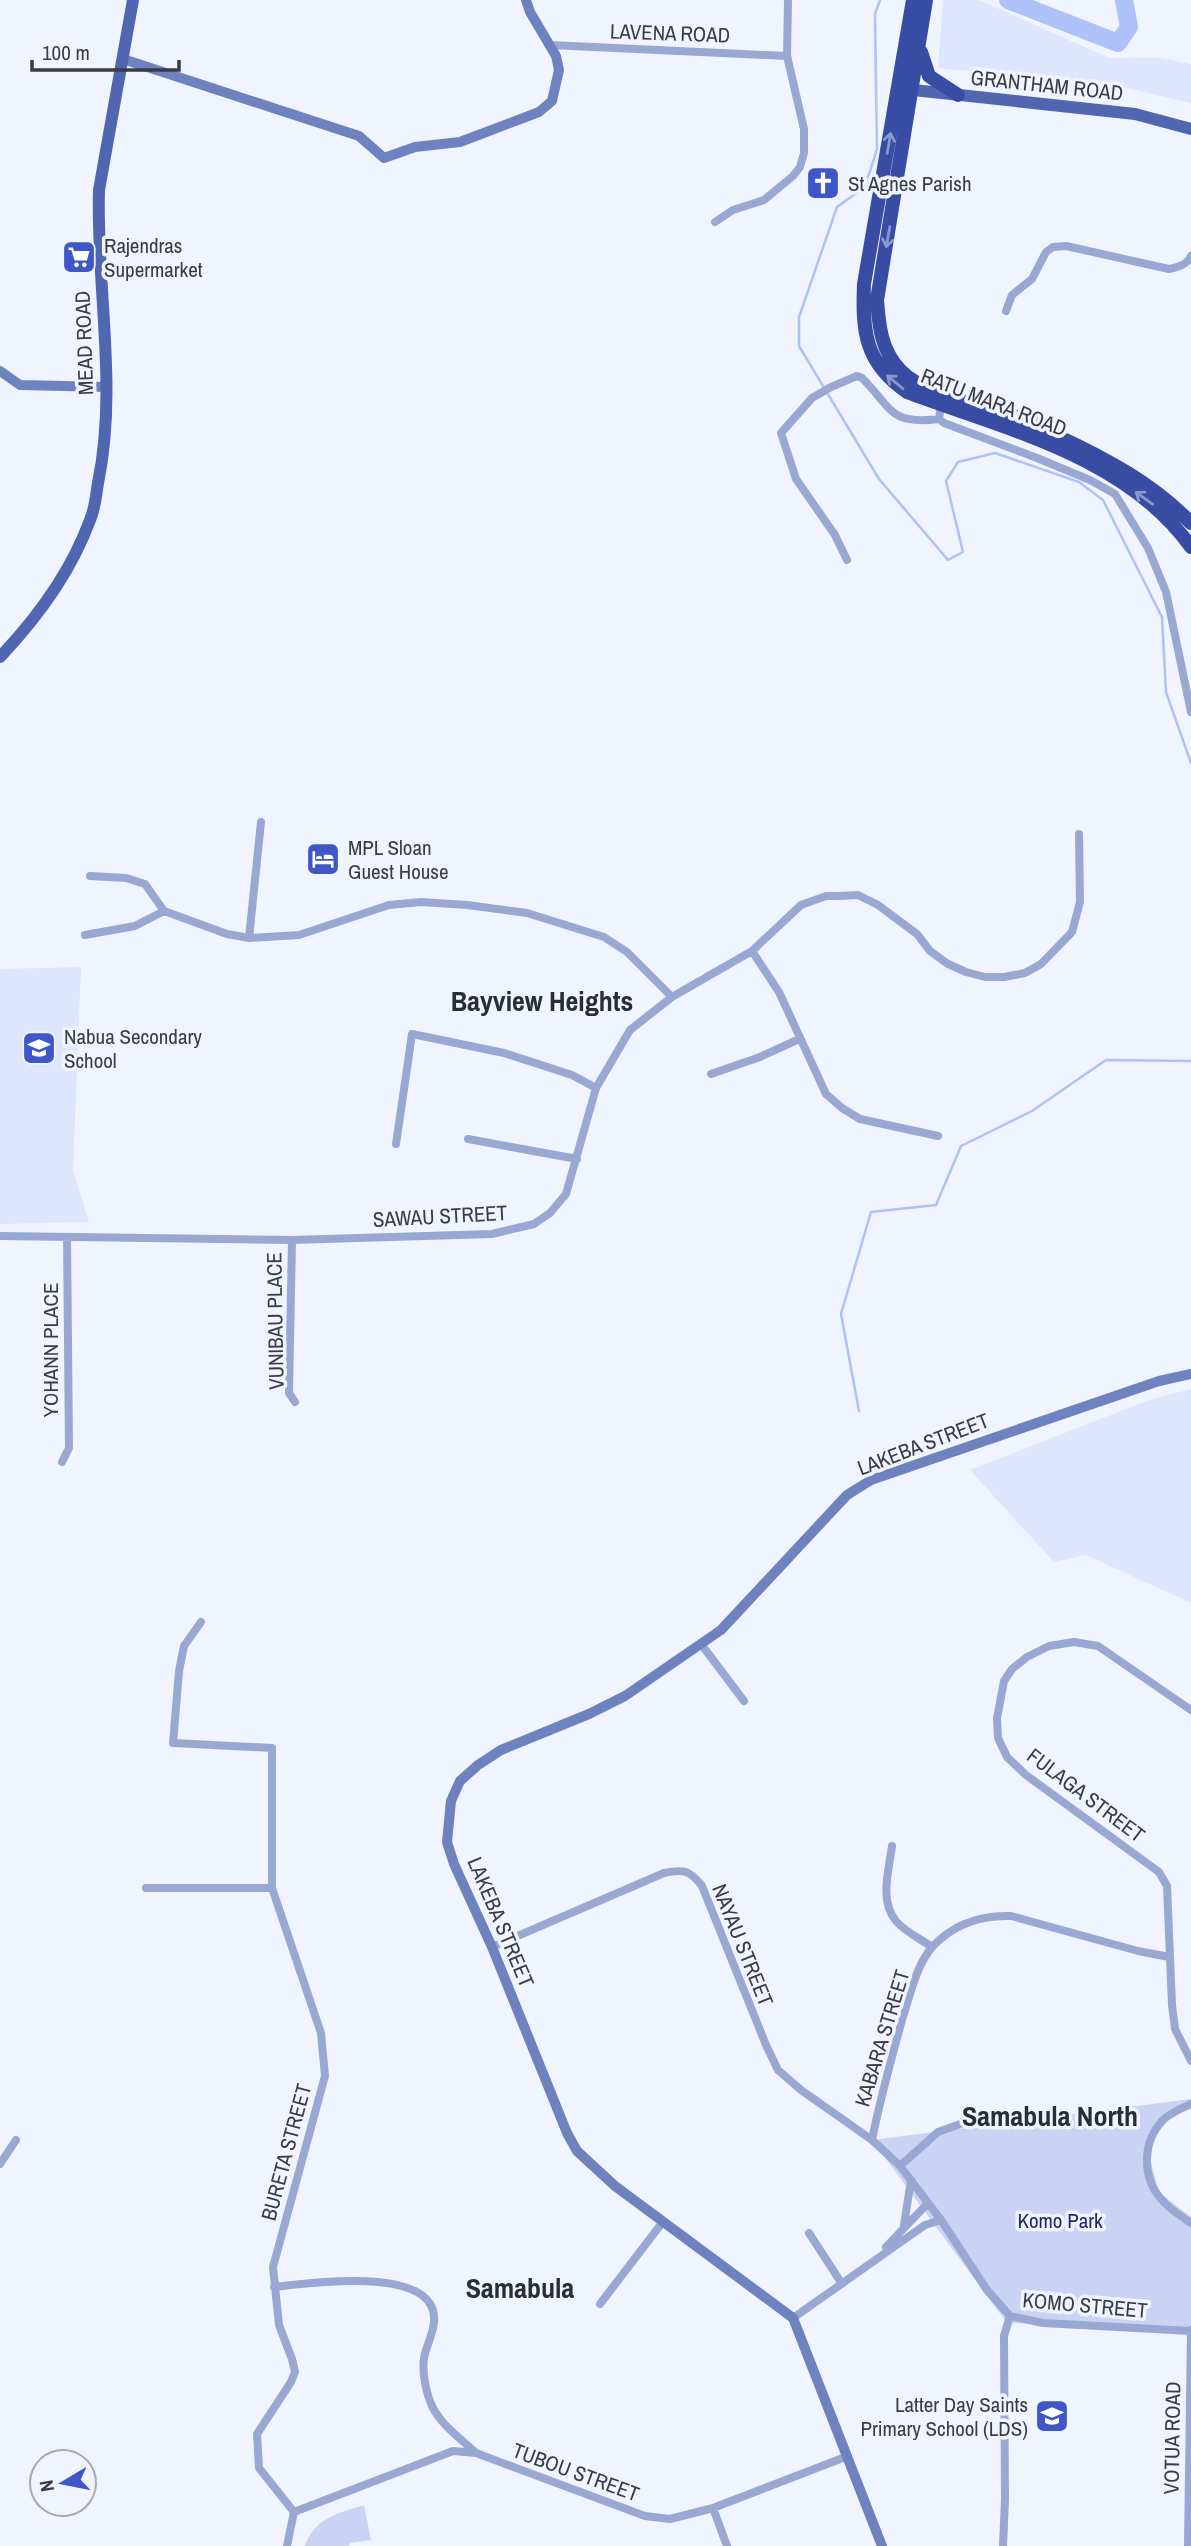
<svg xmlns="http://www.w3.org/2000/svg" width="1191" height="2546" font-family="'Archivo Narrow',sans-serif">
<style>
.built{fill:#dee6fe}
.green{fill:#c9d4f5}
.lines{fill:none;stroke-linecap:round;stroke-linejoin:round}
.stream{stroke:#aec1f9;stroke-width:2.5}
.river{stroke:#aec1f9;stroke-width:18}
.street{stroke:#99a8d2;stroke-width:8}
.secondary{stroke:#6f82c0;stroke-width:10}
.primary{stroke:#5166b1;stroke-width:12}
.highway{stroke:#394ca4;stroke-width:14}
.oneway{stroke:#8b98cc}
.labels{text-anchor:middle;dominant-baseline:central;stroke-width:7;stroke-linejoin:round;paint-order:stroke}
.street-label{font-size:21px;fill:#3a3c43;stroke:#f0f4fe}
.poi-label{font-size:21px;fill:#3a3c43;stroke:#f0f4fe;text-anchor:start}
.park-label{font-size:21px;fill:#1d2a6a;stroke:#f0f4fe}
.district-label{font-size:28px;font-weight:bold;fill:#292d3a;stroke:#f0f4fe}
</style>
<rect width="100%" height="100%" fill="#f0f4fe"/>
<!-- built -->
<path class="built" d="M943,0H979L1109,58H1160L1191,64V103L1114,85L938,68Z
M81,967L73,1171L89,1222L0,1224V969Z
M1191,1389V1603L1086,1555L1054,1562L970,1470L1149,1400Z"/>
<!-- green -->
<path class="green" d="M1191,2099V2104L1162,2117L1148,2152L1159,2192L1191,2217V2329L1007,2323L872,2140Z
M364,2505L371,2540L350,2543L349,2546H305C314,2518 339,2513 364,2505Z"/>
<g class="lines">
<!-- stream -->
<path class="stream" d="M880,0L875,14L877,149L865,187L837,207L799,317V346L879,479L948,560L963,552L946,481L958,462L995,453L1079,482L1103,500L1162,617L1166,692L1191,763
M859,1411L841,1314L871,1212L936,1205L961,1146L1032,1111L1106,1060L1191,1061"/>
<!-- river -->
<path class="river" d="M1008,0L1118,43L1129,27L1124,0"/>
<!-- street -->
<path class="street" d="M550,45L787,56
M715,222L733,210L764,200L793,176L800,167L804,153V129L787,56L788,0
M1006,311L1012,295L1032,279L1046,252L1053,247L1066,246L1169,269C1178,267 1187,265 1191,256
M941,405L939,419L944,423L1037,458L1090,480L1115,494L1148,548L1166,592L1191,712
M847,560L835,535L796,479L781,433L812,398L831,387L857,376L862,378C893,409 889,425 939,419
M90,876L126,878L145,884L164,911L227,934L249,938L299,935L389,905L421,902L467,905L527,913L604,937L627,952L672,997
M85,935L135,926L164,911
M249,938L261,822
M752,951L779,992L826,1094L842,1108L860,1119L938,1136
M711,1074L760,1057L799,1039
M468,1139L577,1159
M396,1144L412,1034L504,1053L572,1075L596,1088
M0,1236L292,1240L492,1234L534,1224L550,1213L566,1194L596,1088L630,1030L672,997L752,951L801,905L826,896H838L858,895L878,905L917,934L930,951L948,964L966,972L985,977H1004L1025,973L1041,964L1072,932L1080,902L1079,834
M292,1240L289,1393L295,1402
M62,1462L69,1448L67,1237
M201,1622L184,1646L179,1671L173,1743L272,1748V1888L321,2033L325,2076L273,2267L279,2325L292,2359L295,2372L291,2382L257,2434L259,2468L294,2512
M701,1644L744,1701
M1191,1710L1098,1646L1074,1642L1049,1646L1027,1657L1012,1669L1004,1681L1001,1697L997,1718L998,1738L1007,1757L1026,1775L1159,1872L1167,1886L1172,2005L1175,2029L1191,2061
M892,1846C889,1870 879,1901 896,1921C905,1932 921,1939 932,1947
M146,1888H272
M492,1947L664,1873C683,1869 690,1870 702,1886L766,2045L778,2070L801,2090L872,2140L900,2166L941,2220L987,2290L1010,2316L1043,2323L1191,2331
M1191,2104C1182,2108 1170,2113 1163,2120C1142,2142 1142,2177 1161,2199C1169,2209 1181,2216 1191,2223
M872,2140C880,2099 891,2060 902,2020C910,1996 916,1965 933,1946C954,1924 982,1915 1011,1916L1138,1951L1169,1957
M0,2164L16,2140
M900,2166L938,2132L963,2123
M904,2225L911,2180
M809,2233L842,2284
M886,2247L928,2203
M274,2287C309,2283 439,2264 434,2322C433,2335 426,2346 424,2358C422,2372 426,2393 432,2406C441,2425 460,2438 476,2453
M600,2304L662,2223
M793,2318L925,2225L941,2220
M713,2508L727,2546
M294,2512L453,2451L476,2453L645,2516L670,2519L713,2508L848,2456
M287,2546L294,2512
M1003,2546L1005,2499L1004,2336L1010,2316
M1188,2546L1191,2330"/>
<!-- secondary -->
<path class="secondary" d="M123,59L359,136L384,158L415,147L460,142L539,112L552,101L559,70L556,56L530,12L526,0
M0,371L20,385L106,387
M882,2546L793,2318L615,2186L577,2151L567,2133L492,1947L454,1864L447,1842L451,1801L460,1781L478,1765L501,1750L589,1714L625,1696L721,1630L847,1495L871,1480L1159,1381L1191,1374"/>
<!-- primary -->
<path class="primary" d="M904,89L1135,114L1191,129
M0,657C38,617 71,572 90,520C95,509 96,495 98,483C118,387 96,287 99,190L133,0"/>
<!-- highway -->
<path class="highway" d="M913,0L864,284C862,332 865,363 907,392C1005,429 1126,456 1191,547
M926,0L877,300C879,326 881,350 900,370C925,397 993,407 1029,421C1039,425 1048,431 1057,436C1107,459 1153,484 1191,523
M921,52L929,76L958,95"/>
</g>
<!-- one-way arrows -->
<defs><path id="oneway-shaft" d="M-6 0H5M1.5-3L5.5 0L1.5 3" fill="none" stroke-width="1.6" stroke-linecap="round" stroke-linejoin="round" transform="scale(1.75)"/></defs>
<g class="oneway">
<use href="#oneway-shaft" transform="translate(889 143) rotate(-80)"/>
<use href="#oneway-shaft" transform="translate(888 237) rotate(100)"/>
<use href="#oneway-shaft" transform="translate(895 382) rotate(-140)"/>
<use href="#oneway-shaft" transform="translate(1144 498) rotate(-144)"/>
</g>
<!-- icons -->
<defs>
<g id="church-square" transform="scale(1.75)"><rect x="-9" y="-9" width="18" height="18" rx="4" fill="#3f56c9" stroke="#f0f4fe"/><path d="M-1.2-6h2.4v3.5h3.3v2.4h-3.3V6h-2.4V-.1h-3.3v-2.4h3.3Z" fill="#fff"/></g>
<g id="supermarket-square" transform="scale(1.75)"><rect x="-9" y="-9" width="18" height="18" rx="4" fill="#3f56c9" stroke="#f0f4fe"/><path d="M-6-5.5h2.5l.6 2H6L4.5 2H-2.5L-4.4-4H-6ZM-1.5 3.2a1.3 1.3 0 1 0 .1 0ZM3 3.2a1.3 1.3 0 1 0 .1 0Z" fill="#fff"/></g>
<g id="hotel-square" transform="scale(1.75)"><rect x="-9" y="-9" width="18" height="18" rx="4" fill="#3f56c9" stroke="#f0f4fe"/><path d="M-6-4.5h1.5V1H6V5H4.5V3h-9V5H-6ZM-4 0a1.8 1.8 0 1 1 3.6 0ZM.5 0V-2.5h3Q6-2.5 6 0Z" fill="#fff"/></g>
<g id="school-square" transform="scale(1.75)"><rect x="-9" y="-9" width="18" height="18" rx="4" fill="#3f56c9" stroke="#f0f4fe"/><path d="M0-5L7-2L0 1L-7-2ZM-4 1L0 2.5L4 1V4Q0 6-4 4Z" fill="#fff"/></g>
</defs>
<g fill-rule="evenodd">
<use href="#church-square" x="823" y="183"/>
<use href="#supermarket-square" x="79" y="257"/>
<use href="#hotel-square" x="323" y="859"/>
<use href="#school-square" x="39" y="1048"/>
<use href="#school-square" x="1052" y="2416"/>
</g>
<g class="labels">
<!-- street labels -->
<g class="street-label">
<text transform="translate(670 33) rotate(2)">LAVENA ROAD</text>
<text transform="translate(1047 85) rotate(6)">GRANTHAM ROAD</text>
<text transform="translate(84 343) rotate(-92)">MEAD ROAD</text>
<text transform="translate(994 402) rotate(21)">RATU MARA ROAD</text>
<text transform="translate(440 1216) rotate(-3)">SAWAU STREET</text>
<text transform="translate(275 1321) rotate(-91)">VUNIBAU PLACE</text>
<text transform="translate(50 1350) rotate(-90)">YOHANN PLACE</text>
<text transform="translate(923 1444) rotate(-21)">LAKEBA STREET</text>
<text transform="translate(1086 1795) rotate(37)">FULAGA STREET</text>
<text transform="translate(501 1922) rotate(67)">LAKEBA STREET</text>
<text transform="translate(743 1945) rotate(68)">NAYAU STREET</text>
<text transform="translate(882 2038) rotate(-73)">KABARA STREET</text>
<text transform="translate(286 2152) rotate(-75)">BURETA STREET</text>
<text transform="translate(1085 2305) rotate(5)">KOMO STREET</text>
<text transform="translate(1172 2438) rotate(-89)">VOTUA ROAD</text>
<text transform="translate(576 2472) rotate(20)">TUBOU STREET</text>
</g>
<!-- poi labels -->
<g class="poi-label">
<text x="848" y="183">St Agnes Parish</text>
<text x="104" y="245">Rajendras<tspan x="104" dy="24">Supermarket</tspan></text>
<text x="348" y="847">MPL Sloan<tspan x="348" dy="24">Guest House</tspan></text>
<text x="64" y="1036">Nabua Secondary<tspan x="64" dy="24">School</tspan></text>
<text x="1028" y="2404" text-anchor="end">Latter Day Saints<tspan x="1028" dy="24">Primary School (LDS)</tspan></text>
</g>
<!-- park labels -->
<g class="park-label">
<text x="1060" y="2220">Komo Park</text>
</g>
<!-- district labels -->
<g class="district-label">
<text x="542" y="1001">Bayview Heights</text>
<text x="1050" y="2116">Samabula North</text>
<text x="520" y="2288">Samabula</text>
</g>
</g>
<!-- north arrow -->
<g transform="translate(63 2483) rotate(260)"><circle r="33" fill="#f0f4fe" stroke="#a7aab3" stroke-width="2"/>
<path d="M0-5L12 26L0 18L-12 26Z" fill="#3f56c9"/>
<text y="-10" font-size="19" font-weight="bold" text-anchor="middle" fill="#3a3c43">N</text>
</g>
<!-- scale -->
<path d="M32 60v10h147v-10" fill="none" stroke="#3a3c43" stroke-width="3.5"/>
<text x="42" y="60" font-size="21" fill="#3a3c43" stroke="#f0f4fe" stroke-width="5" paint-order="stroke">100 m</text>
</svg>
